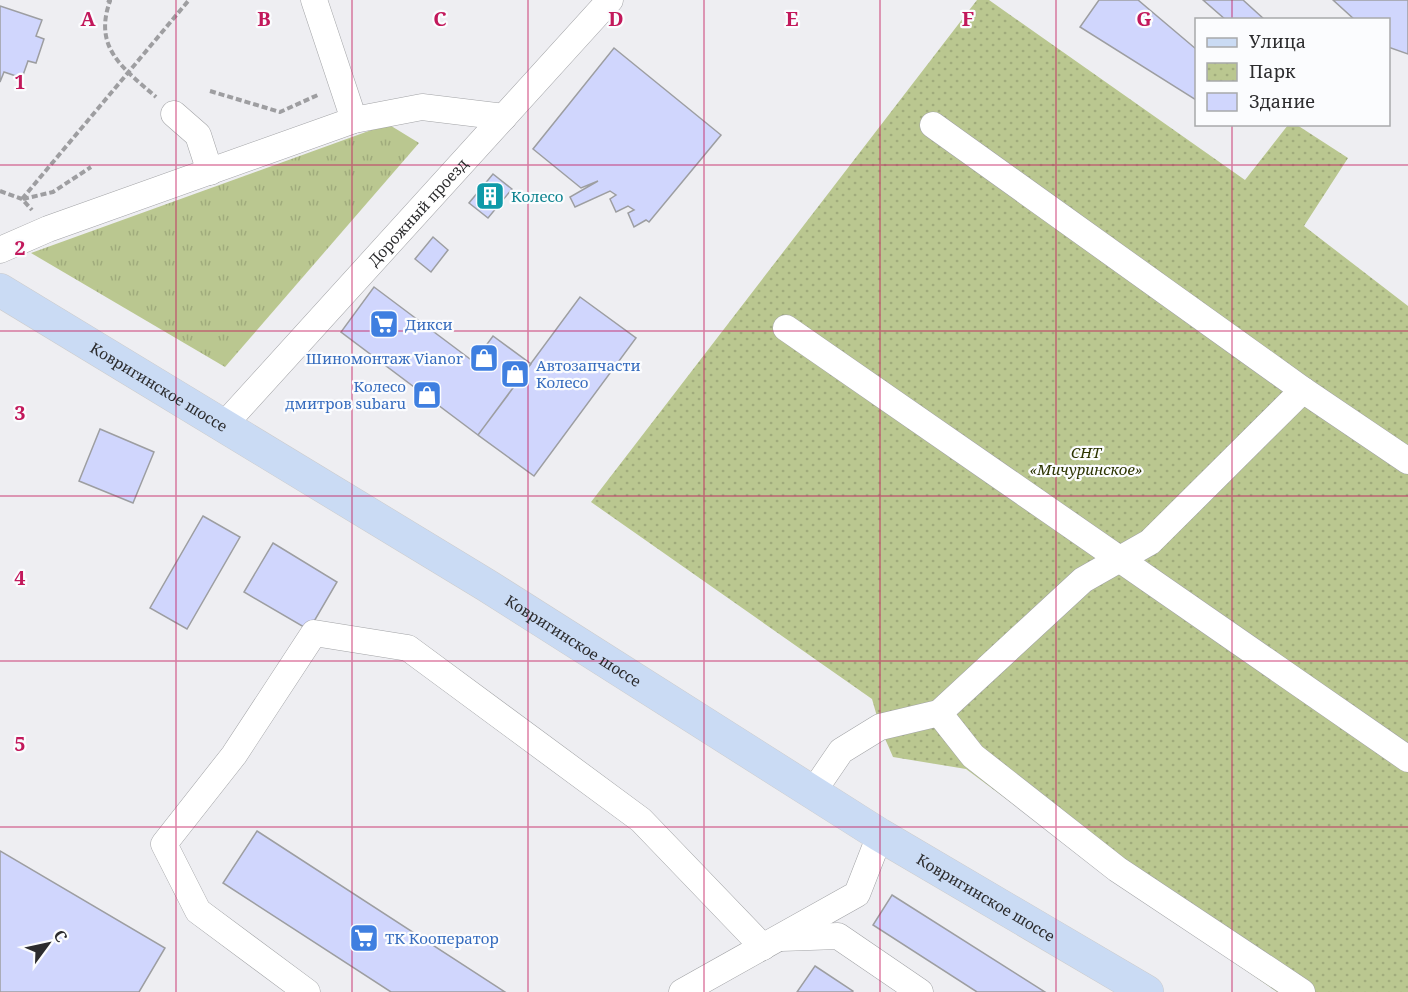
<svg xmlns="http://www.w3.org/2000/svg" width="1408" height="992" font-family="'Noto Serif',serif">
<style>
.grass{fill:url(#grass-tufts)}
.park{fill:url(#park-dots)}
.building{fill:#d0d6fd;stroke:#9d9ea1;stroke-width:1.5}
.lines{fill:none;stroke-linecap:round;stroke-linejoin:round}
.minor-casing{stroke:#a2a3a6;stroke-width:27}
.major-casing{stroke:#cccccd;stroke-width:34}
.path{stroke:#9e9ea1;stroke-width:4;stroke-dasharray:6 3;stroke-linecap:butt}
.minor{stroke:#fff;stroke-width:26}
.major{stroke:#cadbf4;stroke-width:33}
.grid{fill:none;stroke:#c2185b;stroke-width:1.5;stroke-opacity:0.55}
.labels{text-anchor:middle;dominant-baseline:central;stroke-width:4.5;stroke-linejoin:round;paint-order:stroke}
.culture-label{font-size:15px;fill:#0d838f;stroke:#fbfcfe;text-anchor:start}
.street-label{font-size:15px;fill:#2c2c2e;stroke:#fbfcfe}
.shop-label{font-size:15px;fill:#366cbe;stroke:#fbfcfe;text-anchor:start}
.park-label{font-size:15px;font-style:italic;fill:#2c3400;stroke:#fbfcfe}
.grid-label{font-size:20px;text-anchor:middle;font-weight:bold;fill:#c2185b;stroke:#fbfcfe;stroke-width:4.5;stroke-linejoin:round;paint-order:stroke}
</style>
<defs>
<pattern id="grass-tufts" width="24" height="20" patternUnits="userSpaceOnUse" patternTransform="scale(1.5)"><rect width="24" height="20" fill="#bac790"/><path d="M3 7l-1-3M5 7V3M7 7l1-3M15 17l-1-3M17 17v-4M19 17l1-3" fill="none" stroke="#a0ab7c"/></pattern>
<pattern id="park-dots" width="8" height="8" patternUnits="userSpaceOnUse" patternTransform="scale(1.5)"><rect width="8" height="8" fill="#bac790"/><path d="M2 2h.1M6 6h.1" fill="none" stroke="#a0ab7c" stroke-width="1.8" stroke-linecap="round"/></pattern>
</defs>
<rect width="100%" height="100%" fill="#eeeef2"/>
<!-- grass -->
<path class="grass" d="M388,124L419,143L225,367L31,253Z"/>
<!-- park -->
<path class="park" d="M977,0H989L1245,180L1288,125H1297L1348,158L1304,226L1408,306V992H1277L1104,872L966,769L893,757L880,727L872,699L591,502Z"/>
<!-- building -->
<path class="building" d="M1099,0H1138L1196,49V100L1080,27Z
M1203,0H1243L1265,20H1226Z
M1333,0H1408V54L1388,47V20H1355Z
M0,6L42,20L36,36L44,39L36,63L28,61L22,78L4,72L0,82Z
M614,48L721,135L649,222L646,220L634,227L628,213L634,210L628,206L616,212L610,199L616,195L610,191L575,207L570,197L598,181L581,188L533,149Z
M493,174L512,189L488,218L469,203Z
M433,237L448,250L431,272L415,259Z
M374,287L474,362L493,336L531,364L478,435L341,332Z
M580,297L636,338L534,476L478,435Z
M100,429L154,452L133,503L79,481Z
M203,516L240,537L187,629L150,608Z
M273,543L337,582L309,630L244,592Z
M257,831L505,992H391L223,883Z
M0,851L165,948L139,992H0Z
M892,895L1045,992H977L873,925Z
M815,966L853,991L852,992H797Z"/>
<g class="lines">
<!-- minor casing -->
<g class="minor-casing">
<g id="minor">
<path d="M314,0L354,120"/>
<path d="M174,114L198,135L210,172"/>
<path d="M933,125L1303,390L1408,461"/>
<path d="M0,250L48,229L354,120L422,107L504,117"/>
<path d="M786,328L1408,759"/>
<path id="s1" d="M224,425L610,0"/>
<path d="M939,713L973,756L1117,869L1302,992"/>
<path d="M813,792L841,751L880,727L939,713L1083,580L1150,542L1303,390"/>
<path d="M781,938L838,936L920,992"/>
<path d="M307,992L198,911L164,844L234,755L314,633L408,648L641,820L763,947"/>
<path d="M682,992L857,894L880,835"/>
</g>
</g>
<!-- major casing -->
<g class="major-casing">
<g id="major">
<path id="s2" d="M0,290L486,585L880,835L1147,992"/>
</g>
</g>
<!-- path -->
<path class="path" d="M107,0L110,1C93,48 123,68 156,97
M210,91L280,112L320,94
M0,191L22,199L32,210
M22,199L189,0
M23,199L53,192L91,167"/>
<!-- minor -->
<use href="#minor" class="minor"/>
<!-- major -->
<use href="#major" class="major"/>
</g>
<!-- grid -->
<path class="grid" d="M176,0V992M352,0V992M528,0V992M704,0V992M880,0V992M1056,0V992M1232,0V20M1232,124V992M0,165H1408M0,331H1408M0,496H1408M0,661H1408M0,827H1408"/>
<!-- icons -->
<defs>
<g id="building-square" transform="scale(1.5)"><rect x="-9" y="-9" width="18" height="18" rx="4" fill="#0f9aa8" stroke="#fbfcfe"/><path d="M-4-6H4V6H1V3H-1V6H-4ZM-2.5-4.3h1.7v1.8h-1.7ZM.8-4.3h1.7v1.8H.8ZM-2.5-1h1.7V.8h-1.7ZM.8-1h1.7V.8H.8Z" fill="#fff"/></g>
<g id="supermarket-square" transform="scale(1.5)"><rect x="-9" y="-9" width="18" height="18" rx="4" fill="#3f7fe0" stroke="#fbfcfe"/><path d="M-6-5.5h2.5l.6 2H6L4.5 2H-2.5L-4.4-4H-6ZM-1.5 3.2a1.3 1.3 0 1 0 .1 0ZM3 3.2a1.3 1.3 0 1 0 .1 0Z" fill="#fff"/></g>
<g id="shop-square" transform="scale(1.5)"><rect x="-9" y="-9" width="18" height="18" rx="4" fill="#3f7fe0" stroke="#fbfcfe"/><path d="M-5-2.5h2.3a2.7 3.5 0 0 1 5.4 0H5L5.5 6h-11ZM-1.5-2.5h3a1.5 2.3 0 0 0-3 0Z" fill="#fff"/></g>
</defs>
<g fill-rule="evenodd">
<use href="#building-square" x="490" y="196"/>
<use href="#supermarket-square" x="384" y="324"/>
<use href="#shop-square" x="484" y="358"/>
<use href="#shop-square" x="515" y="374"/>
<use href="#shop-square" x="427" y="395"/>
<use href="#supermarket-square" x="364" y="938"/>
</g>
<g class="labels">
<!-- culture labels -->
<g class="culture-label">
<text x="511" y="196">Колесо</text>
</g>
<!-- street labels -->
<g class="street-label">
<text stroke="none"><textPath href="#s1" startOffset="288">Дорожный проезд</textPath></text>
<text stroke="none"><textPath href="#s2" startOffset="186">Ковригинское шоссе</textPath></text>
<text stroke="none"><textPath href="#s2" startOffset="672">Ковригинское шоссе</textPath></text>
<text stroke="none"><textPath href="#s2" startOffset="1158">Ковригинское шоссе</textPath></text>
</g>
<!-- shop labels -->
<g class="shop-label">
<text x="405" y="324">Дикси</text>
<text x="463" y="358" text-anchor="end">Шиномонтаж Vianor</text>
<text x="536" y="365">Автозапчасти<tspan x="536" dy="17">Колесо</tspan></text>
<text x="406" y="386" text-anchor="end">Колесо<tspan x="406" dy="17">дмитров subaru</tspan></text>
<text x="385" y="938">ТК Кооператор</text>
</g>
<!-- park labels -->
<g class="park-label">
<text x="1086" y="452">СНТ<tspan x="1086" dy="17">«Мичуринское»</tspan></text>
</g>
</g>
<g class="grid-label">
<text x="88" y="26">A</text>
<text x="264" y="26">B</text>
<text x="440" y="26">C</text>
<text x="616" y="26">D</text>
<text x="792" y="26">E</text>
<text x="968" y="26">F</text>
<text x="1144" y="26">G</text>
<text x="20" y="89">1</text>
<text x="20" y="255">2</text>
<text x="20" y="420">3</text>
<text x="20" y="585">4</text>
<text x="20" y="751">5</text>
</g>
<!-- legend -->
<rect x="1195" y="18" width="195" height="108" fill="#fbfcfe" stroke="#a8a9ab" stroke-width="1.5"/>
<rect x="1207" y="38" width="30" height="9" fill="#cadbf4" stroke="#a8a9ab" stroke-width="1.5"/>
<text x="1249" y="48" font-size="18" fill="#2c2c2e">Улица</text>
<rect x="1207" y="63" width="30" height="18" fill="url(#park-dots)" stroke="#a8a9ab" stroke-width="1.5"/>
<text x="1249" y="78" font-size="18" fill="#2c2c2e">Парк</text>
<rect x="1207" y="93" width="30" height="18" fill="#d0d6fd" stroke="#a8a9ab" stroke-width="1.5"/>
<text x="1249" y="108" font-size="18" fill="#2c2c2e">Здание</text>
<!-- north arrow -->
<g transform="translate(48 944) rotate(57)" stroke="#fbfcfe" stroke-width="4.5" paint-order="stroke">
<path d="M0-4.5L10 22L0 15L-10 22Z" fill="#2c2c2e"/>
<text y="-9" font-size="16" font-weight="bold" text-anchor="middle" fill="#2c2c2e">С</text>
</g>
</svg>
